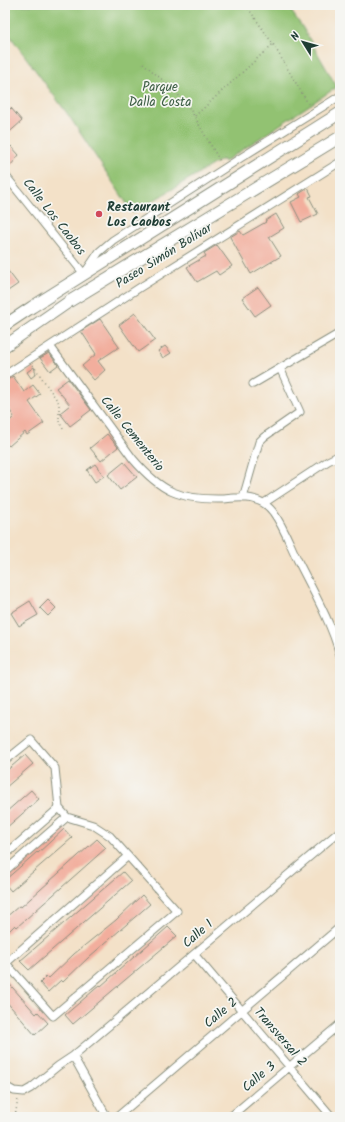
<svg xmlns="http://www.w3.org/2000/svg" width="345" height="1122" font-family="Kalam,sans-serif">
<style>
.green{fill:#92c272;stroke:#588053}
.building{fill:#f2ae9d}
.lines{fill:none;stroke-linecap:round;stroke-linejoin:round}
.minor-casing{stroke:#898f7e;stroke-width:9}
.primary-casing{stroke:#898f7e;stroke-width:13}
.path{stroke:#898f7e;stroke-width:1.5;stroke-dasharray:1 3;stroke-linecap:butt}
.minor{stroke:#fff;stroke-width:7}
.primary{stroke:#fff;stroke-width:11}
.poi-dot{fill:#d1495b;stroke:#f6f6f2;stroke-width:1.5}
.labels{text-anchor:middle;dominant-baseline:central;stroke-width:3.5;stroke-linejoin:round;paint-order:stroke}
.park-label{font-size:13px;fill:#3c5e44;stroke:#f6f6f2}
.poi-label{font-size:13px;font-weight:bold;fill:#1f3d34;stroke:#f6f6f2;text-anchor:start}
.street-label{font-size:13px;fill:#1f3d34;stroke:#f6f6f2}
</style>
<rect width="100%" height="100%" fill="#f6f6f2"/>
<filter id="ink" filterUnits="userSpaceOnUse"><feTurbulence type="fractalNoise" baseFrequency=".025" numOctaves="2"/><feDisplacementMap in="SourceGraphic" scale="8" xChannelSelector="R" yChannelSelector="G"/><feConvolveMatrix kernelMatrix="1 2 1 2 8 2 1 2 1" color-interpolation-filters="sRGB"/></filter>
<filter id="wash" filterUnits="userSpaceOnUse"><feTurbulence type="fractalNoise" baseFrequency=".012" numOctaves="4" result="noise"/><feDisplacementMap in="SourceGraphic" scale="16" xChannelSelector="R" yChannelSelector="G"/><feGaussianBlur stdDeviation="0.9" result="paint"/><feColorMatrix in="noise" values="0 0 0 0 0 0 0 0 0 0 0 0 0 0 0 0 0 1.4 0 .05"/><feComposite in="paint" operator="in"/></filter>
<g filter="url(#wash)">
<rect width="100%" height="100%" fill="#f3e1c8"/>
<!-- green -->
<path class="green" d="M5,5H287L303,28L337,87L224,162L222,159L133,213L69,116L5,29Z"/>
<g id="blocks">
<!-- building -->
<path class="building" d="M11,108L22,121L5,136V113Z
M11,146L19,155L11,165L5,157V151Z
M308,188L312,196L309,197L318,214L301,222L291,202L301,197L299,194Z
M276,214L284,228L269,237L281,256L251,274L230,237L240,231L243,235L266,222L265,221Z
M217,245L232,266L219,275L216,271L197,282L187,267L206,256L204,253Z
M5,267L18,284L5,293Z
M258,287L271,305L255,316L242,298Z
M135,313L155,340L138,352L119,325Z
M100,319L119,347L98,361L105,370L94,380L82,366L96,354L81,331Z
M165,346L171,353L163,358L158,351Z
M49,353L58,365L50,371L40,358Z
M34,367L36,374L31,378L27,372Z
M13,376L24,392L33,385L40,394L29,402L44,423L27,435L25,432L9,446L5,442V425L14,417L5,403V382Z
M68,379L91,410L70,426L60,413L70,405L56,388Z
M107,434L118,447L101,461L90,448Z
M124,462L137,477L120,490L108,475Z
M95,464L104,476L95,482L87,470Z
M48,600L56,608L48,616L40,608Z
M30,601L38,615L19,626L11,613Z
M25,755L33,764L5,788V772Z
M31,790L39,799L5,829V813Z
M64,829L72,838L11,891L5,884V880L37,852L38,853Z
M97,839L106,848L17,927L15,925L5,935V918L19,906L21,907Z
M123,872L131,881L29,970L20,961Z
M142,895L150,904L89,957L63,982L61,980L48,992L40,983L47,976L49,978L74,954L116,920Z
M168,927L177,936L73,1024L65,1015L100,985L101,986Z
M5,979L36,1014L38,1012L48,1023L35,1035L5,1000Z"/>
</g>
</g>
<g filter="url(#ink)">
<use href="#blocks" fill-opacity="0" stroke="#898f7e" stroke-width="1"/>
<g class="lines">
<!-- minor casing -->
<g class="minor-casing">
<path id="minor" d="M5,175L84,274L99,252L113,240L242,157L340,96
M50,346L133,459C161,492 180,500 223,499C234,498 248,496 259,501C265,503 269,507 273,512C284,527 290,545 298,561C313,591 331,622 340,655
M5,375L139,288L340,162
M253,384L340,333
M243,498L259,442L264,437L300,412L280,368
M264,503L328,461L340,455
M5,761L31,740L55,768L59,808L67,817L93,825L110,836L177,911L53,1016L5,962
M5,855L59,808
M5,871L67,817
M194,954L332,1117
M6,963L128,856
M73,1056L107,1117
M5,1086L14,1091L24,1092L31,1088L58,1066L73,1056L340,831
M117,1117L340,927
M230,1117L340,1024"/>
</g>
<!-- primary casing -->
<g class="primary-casing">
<path id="primary" d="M5,325L32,307L340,113
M5,346L70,301L340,137"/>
</g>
<!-- path -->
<path class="path" d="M246,5L273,44L310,107
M143,63L175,91L190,109L221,163
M195,116L273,44
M33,365L59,403V421L63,429
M15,1117L18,1099"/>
<!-- minor -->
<use href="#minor" class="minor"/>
<!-- primary -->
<use href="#primary" class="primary"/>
</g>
</g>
<!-- markers -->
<circle class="poi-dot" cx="99" cy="214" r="4"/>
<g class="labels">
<!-- park labels -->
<g class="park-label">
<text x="160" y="87">Parque<tspan x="160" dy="15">Dalla Costa</tspan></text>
</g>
<!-- poi labels -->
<g class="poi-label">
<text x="107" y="207">Restaurant<tspan x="107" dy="15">Los Caobos</tspan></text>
</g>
<!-- street labels -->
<g class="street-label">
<text transform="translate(54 217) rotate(52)">Calle Los Caobos</text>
<text transform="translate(164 256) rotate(-32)">Paseo Simón Bolívar</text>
<text transform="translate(132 434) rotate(51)">Calle Cementerio</text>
<text transform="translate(198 934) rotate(-41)">Calle 1</text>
<text transform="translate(221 1013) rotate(-40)">Calle 2</text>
<text transform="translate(280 1037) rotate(49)">Transversal 2</text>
<text transform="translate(259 1077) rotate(-40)">Calle 3</text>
</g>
</g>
<!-- margin -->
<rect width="345" height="1122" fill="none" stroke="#f6f6f2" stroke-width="20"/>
<!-- north arrow -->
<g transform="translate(303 42) rotate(307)" stroke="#f6f6f2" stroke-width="3" paint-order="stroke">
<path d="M0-3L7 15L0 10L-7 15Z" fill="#1f3d34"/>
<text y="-6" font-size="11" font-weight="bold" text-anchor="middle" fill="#1f3d34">N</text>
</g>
</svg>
